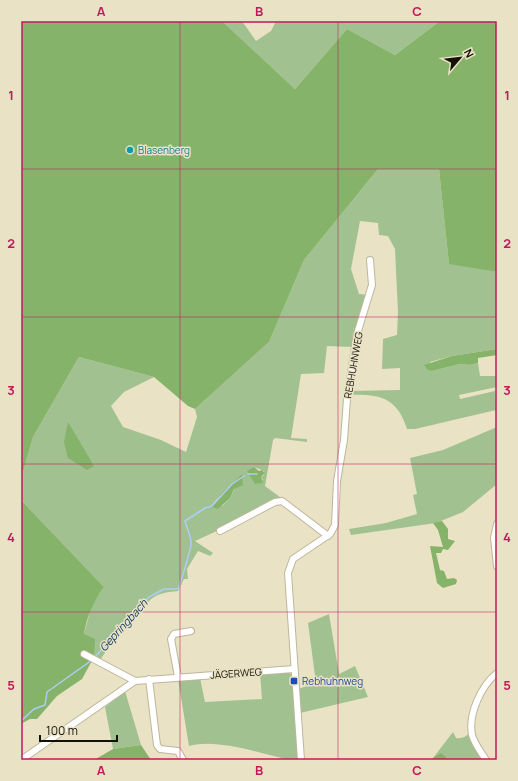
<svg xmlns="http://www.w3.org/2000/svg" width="518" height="781" font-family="Manrope,sans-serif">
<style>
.green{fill:#a2c190;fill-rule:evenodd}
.forest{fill:#86b36a}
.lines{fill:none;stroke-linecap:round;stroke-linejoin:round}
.stream{stroke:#accef6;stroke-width:1.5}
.minor-casing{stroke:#beb69b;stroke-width:8}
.minor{stroke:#fff;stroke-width:6}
.grid{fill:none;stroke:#c2185b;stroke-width:1;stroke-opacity:0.55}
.culture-dot{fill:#0f9aa8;stroke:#eae2c5;stroke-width:1.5}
.transit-dot{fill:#1a4fb4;stroke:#eae2c5;stroke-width:1.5}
.labels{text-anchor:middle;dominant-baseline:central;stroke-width:3;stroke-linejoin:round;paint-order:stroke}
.culture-label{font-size:10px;fill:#0d838f;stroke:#eae2c5;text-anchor:start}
.street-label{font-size:10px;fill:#131006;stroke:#eae2c5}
.transit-label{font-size:10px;fill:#164399;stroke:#eae2c5;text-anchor:start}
.water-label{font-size:11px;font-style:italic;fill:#113a63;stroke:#eae2c5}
.neatline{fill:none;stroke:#c2185b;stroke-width:1.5}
.grid-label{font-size:13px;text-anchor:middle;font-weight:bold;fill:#c2185b}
</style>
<rect width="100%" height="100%" fill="#eae2c5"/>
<!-- green -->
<path class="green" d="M222,21H242L256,41L271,31L276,21H440L395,55L347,29L295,89Z
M378,169H439L449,263L497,272V349L452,356L430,362L432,371L460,364L470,365L478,363L480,376H497V387L459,395L460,399L495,391L496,410L415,429H407C397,397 379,394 349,395V391L400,390V368L382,369L383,339L397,335L398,312L395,249L388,236L379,235L378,223L360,221L351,269L359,294L369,295L353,347L327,346L324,373L301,374L291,438L307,439V442L275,438L273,440L265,486L284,500L195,541L213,553L210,556L198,551L187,569L188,579H184L178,591C167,592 157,593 149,601C140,610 141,616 128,619L100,660L94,657L84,634L92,604L104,587L21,500V479L33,437L79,357L154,377L124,392L111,406L123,427L161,440L186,452L197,417L195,409L269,342L304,260ZM254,467L264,471V475L261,477L263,480L257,484ZM241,475L230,498L222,506L213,507L212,505L216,500Z
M497,427V484L463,512L436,523L351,535L349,529L386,523L417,514L413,495L417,494L410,458L443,450Z
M329,614L339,674L355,666L368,697L300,713L298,689L316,683L308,623Z
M288,671L293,677L299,760H290C261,754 218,738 189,746L178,679L200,678L205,702L262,699L260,673Z
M125,691L141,745L113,749L105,707Z
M453,732L456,738C462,739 466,737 470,732L483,760H447L446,757L433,758Z"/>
<!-- forest -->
<path class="forest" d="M21,21H222L295,89L347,29L395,55L440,21H497V272L449,264L439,169H378L304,260L269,342L195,409L188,406L154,377L79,357L33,437L21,479Z
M497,349V355L478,358V363L470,365L460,364L432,371L428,370L424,365L452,356Z
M68,422L94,466L87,470L68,458L64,442Z
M254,467L259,471L262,470L265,473L261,477L263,482L262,483L255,484L247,471Z
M241,475L244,476L242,477L243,485L234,489L230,498L218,509L213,507L211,508L222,493Z
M21,500L104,587C93,602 87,616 84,634L95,639L94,657L82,679L57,696L37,719H30L21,724Z
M442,521L448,529V539L455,541L448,550L443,549L441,553H436L440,570L444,571L447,579L454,578L457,580L456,584L443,588L437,583L430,546L443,547L438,530L433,523Z
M141,745L151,760H94L113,749Z
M441,753L446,757L447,760H430Z"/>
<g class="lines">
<!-- stream -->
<path class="stream" d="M248,474H257
M95,657L149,597L164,589H178C180,585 192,546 191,543C191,536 187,529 185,521L205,508L212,506L232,484L244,476
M21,721L34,709L45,705L47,692L92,660"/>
<!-- minor casing -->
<g class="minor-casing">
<path id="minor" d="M497,524L494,538L497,566
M220,531L275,502L282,501L328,536
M84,654L135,681
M178,677L171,639L174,634L191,631
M149,679L157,745L160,749L178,751L183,760
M21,760L135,681L294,669
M301,760L288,573L293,559L330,534L335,525L337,481L344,440L347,399L357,334L372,285L370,260
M486,760C481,752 475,745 472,735C468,714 481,686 497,673"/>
</g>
<!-- minor -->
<use href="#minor" class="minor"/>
</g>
<!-- grid -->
<path class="grid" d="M180,21V760M338,21V760M21,169H497M21,317H497M21,464H497M21,612H497"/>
<!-- markers -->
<circle class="culture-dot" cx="130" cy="150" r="4"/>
<rect class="transit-dot" x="290" y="677" width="8" height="8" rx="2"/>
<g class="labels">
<!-- culture labels -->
<g class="culture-label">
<text x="138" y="150">Blasenberg</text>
</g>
<!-- street labels -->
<g class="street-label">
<text transform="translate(353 365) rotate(-80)">REBHUHNWEG</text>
<text transform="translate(236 673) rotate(-4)">JÄGERWEG</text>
</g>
<!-- transit labels -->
<g class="transit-label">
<text x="302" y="681">Rebhuhnweg</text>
</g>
<!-- water labels -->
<g class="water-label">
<text transform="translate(123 625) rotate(-48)">Gepringbach</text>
</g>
</g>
<!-- border -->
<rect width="518" height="781" fill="none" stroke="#eae2c5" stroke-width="44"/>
<!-- north arrow -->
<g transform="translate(460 58) rotate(62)" stroke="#eae2c5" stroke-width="3" paint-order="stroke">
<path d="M0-3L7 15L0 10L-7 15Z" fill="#131006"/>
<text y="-6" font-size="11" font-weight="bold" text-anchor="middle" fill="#131006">N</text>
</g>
<!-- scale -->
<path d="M40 735v6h77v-6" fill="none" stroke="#131006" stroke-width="2"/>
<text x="46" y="735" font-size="12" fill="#131006" stroke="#eae2c5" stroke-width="3" paint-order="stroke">100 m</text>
<rect x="22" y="22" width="474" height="737" class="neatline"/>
<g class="grid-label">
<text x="101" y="16">A</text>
<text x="259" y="16">B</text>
<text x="417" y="16">C</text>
<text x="11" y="100">1</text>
<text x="507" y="100">1</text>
<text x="11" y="248">2</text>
<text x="507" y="248">2</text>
<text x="11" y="395">3</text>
<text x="507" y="395">3</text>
<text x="11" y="542">4</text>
<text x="507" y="542">4</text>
<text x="11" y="690">5</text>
<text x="507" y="690">5</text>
<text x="101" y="775">A</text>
<text x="259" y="775">B</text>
<text x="417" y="775">C</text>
</g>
</svg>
